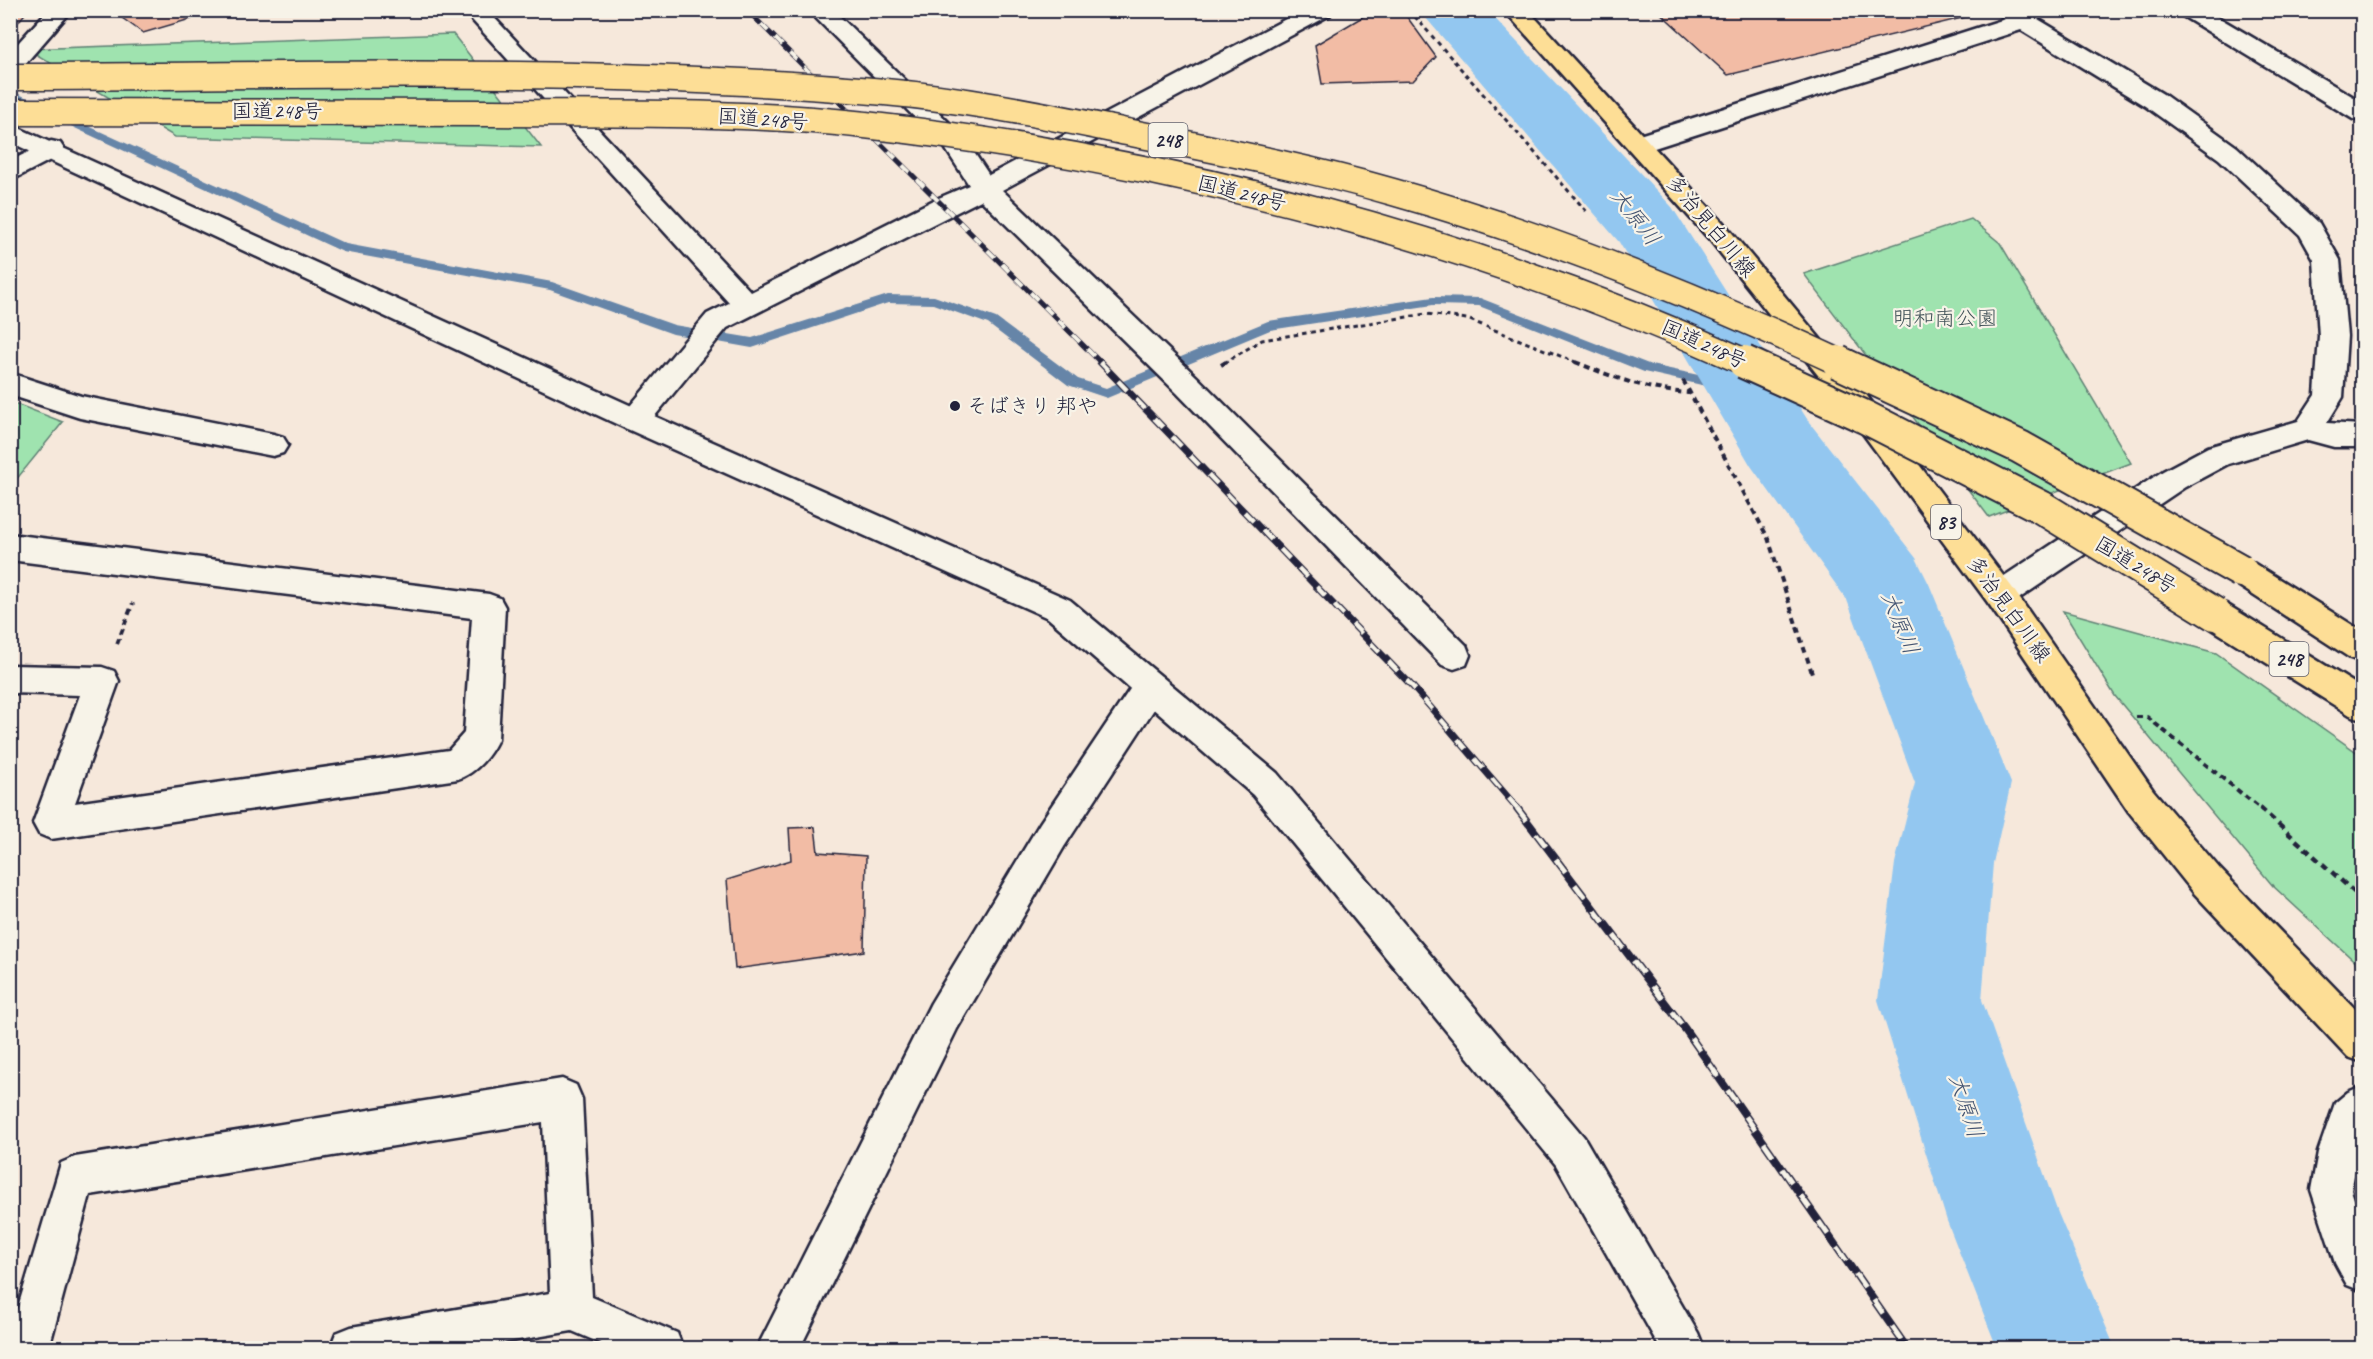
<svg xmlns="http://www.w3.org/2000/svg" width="2373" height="1359" font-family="Caveat,'Klee One',sans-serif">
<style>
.green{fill:#9fe3af;stroke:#608275;stroke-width:1.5}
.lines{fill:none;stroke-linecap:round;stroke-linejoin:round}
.stream{fill:#6685a8;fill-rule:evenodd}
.river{fill:#93c7f0;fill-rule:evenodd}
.building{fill:#f2bca5;stroke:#22223b;stroke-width:1.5}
.street-casing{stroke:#22223b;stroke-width:5}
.secondary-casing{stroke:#22223b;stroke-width:5}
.primary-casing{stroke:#22223b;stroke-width:5}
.highway-casing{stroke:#22223b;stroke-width:5}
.path-far2{stroke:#22223b;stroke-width:3;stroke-dasharray:4.5 4;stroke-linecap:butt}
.path-far1{stroke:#22223b;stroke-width:4;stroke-dasharray:6 4.5;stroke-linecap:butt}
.path{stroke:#22223b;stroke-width:4.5;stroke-dasharray:7 5;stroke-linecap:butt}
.street{fill:#f7f3e8;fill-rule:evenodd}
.secondary{fill:#f7f3e8;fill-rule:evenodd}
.primary{fill:#fdde96;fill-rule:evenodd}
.highway{fill:#fdde96;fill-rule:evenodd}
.rail-far2-casing{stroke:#22223b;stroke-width:5}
.rail-far1-casing{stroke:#22223b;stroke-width:7}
.rail-casing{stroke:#22223b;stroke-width:8}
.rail-far2{stroke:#f7f3e8;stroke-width:4;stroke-dasharray:10;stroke-linecap:butt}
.rail-far1{stroke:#f7f3e8;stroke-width:4.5;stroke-dasharray:13;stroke-linecap:butt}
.rail{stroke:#f7f3e8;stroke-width:5;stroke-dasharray:16;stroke-linecap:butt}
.highway-bridge-far1-casing{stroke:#22223b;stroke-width:29;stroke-linecap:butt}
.highway-bridge-casing{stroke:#22223b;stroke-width:36;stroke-linecap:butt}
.highway-bridge-far1{stroke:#fdde96;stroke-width:26}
.highway-bridge{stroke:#fdde96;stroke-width:32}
.poi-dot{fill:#22223b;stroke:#f7f3e8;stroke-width:2}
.labels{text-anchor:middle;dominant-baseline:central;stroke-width:4.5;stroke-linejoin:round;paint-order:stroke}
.shield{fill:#f7f3e8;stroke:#62616f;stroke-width:1.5}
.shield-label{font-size:20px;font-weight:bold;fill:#22223b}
.street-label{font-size:21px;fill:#22223b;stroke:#f7f3e8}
.park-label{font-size:21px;fill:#415258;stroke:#f7f3e8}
.poi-label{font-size:21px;fill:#22223b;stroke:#f7f3e8;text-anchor:start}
.water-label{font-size:22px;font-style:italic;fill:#445471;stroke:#f7f3e8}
</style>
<rect width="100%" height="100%" fill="#f6e8db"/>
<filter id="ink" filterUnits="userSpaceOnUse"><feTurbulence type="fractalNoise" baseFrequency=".0167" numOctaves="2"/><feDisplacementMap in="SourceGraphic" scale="12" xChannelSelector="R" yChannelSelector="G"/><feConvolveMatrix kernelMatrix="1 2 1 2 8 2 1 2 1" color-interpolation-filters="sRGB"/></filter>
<g filter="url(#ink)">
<!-- green -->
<path class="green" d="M453,34L541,147L175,137L27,49Z
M1971,219L2000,243L2131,463L1989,517L1804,274Z
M11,402L63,422L11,486Z
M2063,611L2216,653L2362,756V968L2273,886L2115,696Z"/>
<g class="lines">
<!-- stream -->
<path class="stream" d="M10,90L346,244L552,282L674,325L752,338L888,295L934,296L996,318L1078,379L1106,388L1268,321L1433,297L1480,298L1651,365L1746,385L1753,390L1746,395L1644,372L1479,306L1433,305L1270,330L1107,398L1068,385L988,324L933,304L888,303L752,348L673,334L550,290L343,252L10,98Z"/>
<!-- river -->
<path class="river" d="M1419,10H1487L1672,207L1809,422L1916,558L1929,584L2011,783L1993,863L1982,1000L2058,1213L2115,1348H1997L1947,1221L1878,1000L1895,863L1915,783L1847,600L1751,466L1619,242Z"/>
</g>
<!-- building -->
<path class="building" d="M10,10H28L10,32Z
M111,10H221L143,33Z
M1374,10H1402L1436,57L1413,81L1322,84L1315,45Z
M1657,10H1991V11L1728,75Z
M815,827L818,852L866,856L864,951L735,969L727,880L791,860L789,828Z"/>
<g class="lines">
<!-- street casing -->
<g class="street-casing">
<path id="street" d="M48,10H72L18,72L10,74V52Z
M463,10H487L751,292L934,200L969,185L945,148L808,10H833L963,136L989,175L1303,10H1333L1330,15L1002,190L1197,377L1466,645L1470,655L1466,665L1454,669L1442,665L1177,393L981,200L727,328L645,428L635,431L625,428L620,420L625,412L707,314L729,303Z
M1995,10H2023L2163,94L2237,147L2319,223L2340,260L2347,336L2343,397L2327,423L2362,425V447H2334L2308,440L2228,464L2185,487L2011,604L2000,608L1989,604L1984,595L1989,586L2163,471L2208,447L2298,421L2315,395L2319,336L2314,260L2300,235L2219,159L2145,106L2021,30L1648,150L1639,152L1630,150L1626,144L1630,138L2005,19Z
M2178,10H2206L2362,102V121L2353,119L2181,15Z
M51,141L60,143L64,149L60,155L10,181V161Z
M10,373L81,396L273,434L283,437L288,445L283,453L273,456L80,418L10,395Z
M10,534L489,594L500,598L505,607L498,739C490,756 476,773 458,779L51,839L39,834L33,823L80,695L10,693V665L102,667L114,671L119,681L75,803L449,750L464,733L472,618L10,560Z
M1150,673L1162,677L1167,687L1162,697L1064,847L957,1029L800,1348H757L931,1003L1040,823L1138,677Z
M562,1079L576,1085L582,1099L592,1297L677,1333L683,1348H612L572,1331L472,1348H330L336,1333L351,1327L550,1293L543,1122L90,1195L49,1348H10V1334L61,1163L75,1157Z
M2362,1086V1137L2351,1190L2362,1224V1291L2347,1285L2335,1263L2311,1190L2318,1152L2335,1103L2348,1092Z"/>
</g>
<!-- secondary casing -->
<g class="secondary-casing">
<path id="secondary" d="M10,124L645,412L1070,600L1277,773L1584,1137L1698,1333L1704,1348H1660L1556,1165L1253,795L1048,618L625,428L10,142Z"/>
</g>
<!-- primary casing -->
<g class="primary-casing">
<path id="primary" d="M1504,10H1528L1728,228L1861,388L2011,586L2153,790L2220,869L2362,1016V1062L2348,1057L2194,893L2129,812L1989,604L1841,404L1710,240Z"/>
</g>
<!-- highway casing -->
<g class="highway-casing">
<path id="highway" d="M2241,558L2252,562L2362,631V662L2350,658L2230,580L2225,571L2230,562Z
M2215,601L2226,604L2362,688V719L2350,715L2204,624L2199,614L2204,604Z"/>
</g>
<!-- path-far2 -->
<path class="path-far2" d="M1409,10L1588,213
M1224,363L1262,340L1426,314L1467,319L1578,363"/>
<!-- path-far1 -->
<path class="path-far1" d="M1575,362C1613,377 1648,391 1690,393L1768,538L1812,673
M1221,365L1226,362
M1683,380L1690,393
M117,644L133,603
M2136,717H2147L2262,810"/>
<!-- path -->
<path class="path" d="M2260,808L2362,899"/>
<!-- street -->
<use href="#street" class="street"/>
<!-- secondary -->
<use href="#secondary" class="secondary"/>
<!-- primary -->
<use href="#primary" class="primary"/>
<!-- highway -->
<use href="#highway" class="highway"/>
<!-- rail-far2 casing -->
<g class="rail-far2-casing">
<path id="rail-far2" d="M747,10L1101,363"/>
</g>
<!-- rail-far1 casing -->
<g class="rail-far1-casing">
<path id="rail-far1" d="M1100,362L1413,687L1519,810"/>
</g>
<!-- rail casing -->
<g class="rail-casing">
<path id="rail" d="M1517,808L1685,1029L1907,1348"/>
</g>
<!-- rail-far2 -->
<use href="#rail-far2" class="rail-far2"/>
<!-- rail-far1 -->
<use href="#rail-far1" class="rail-far1"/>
<!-- rail -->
<use href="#rail" class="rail"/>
<!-- highway-bridge-far1 casing -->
<g class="highway-bridge-far1-casing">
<path id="highway-bridge-far1" d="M10,77C301,76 595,66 885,92C966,99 1047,116 1127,132C1216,150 1306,167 1393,192C1546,235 1697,296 1841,363
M10,112C170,112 331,113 491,113C615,114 741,111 865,125C1167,159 1470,237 1747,363"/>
</g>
<!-- highway-bridge casing -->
<g class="highway-bridge-casing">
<path id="highway-bridge" d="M1744,362L1865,417L2041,507L2215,614
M1838,362L2020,447L2241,571"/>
</g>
<!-- highway-bridge-far1 -->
<use href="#highway-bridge-far1" class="highway-bridge-far1"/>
<!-- highway-bridge -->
<use href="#highway-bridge" class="highway-bridge"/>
</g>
</g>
<!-- markers -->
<circle class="poi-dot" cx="955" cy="406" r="6"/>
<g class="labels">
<!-- shield labels -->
<g class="shield">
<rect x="1148.5" y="123" width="39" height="34" rx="4.5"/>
<rect x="1931" y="505" width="30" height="34" rx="4.5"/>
<rect x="2269.5" y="642" width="39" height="34" rx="4.5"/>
</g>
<g class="shield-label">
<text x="1168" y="140">248</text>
<text x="1946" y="522">83</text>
<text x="2289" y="659">248</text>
</g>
<!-- street labels -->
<g class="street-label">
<text x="277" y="111">国道248号</text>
<text transform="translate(763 119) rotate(4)">国道248号</text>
<text transform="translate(1242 193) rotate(14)">国道248号</text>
<text transform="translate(1711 226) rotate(50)">多治見白川線</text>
<text transform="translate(1704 344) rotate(24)">国道248号</text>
<text transform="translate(2136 565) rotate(31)">国道248号</text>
<text transform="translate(2009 609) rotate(54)">多治見白川線</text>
</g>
<!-- park labels -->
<g class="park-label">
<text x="1945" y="318">明和南公園</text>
</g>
<!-- poi labels -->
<g class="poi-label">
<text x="967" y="406">そばきり 邦や</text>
</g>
<!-- water labels -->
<g class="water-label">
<text transform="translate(1635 217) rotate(52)">大原川</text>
<text transform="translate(1900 623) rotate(68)">大原川</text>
<text transform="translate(1966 1106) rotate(72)">大原川</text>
</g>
</g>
<!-- margin -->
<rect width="2373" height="1359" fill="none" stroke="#f7f3e8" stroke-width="36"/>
<rect x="18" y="18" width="2337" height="1323" fill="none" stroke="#22223b" stroke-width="2" filter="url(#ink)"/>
</svg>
